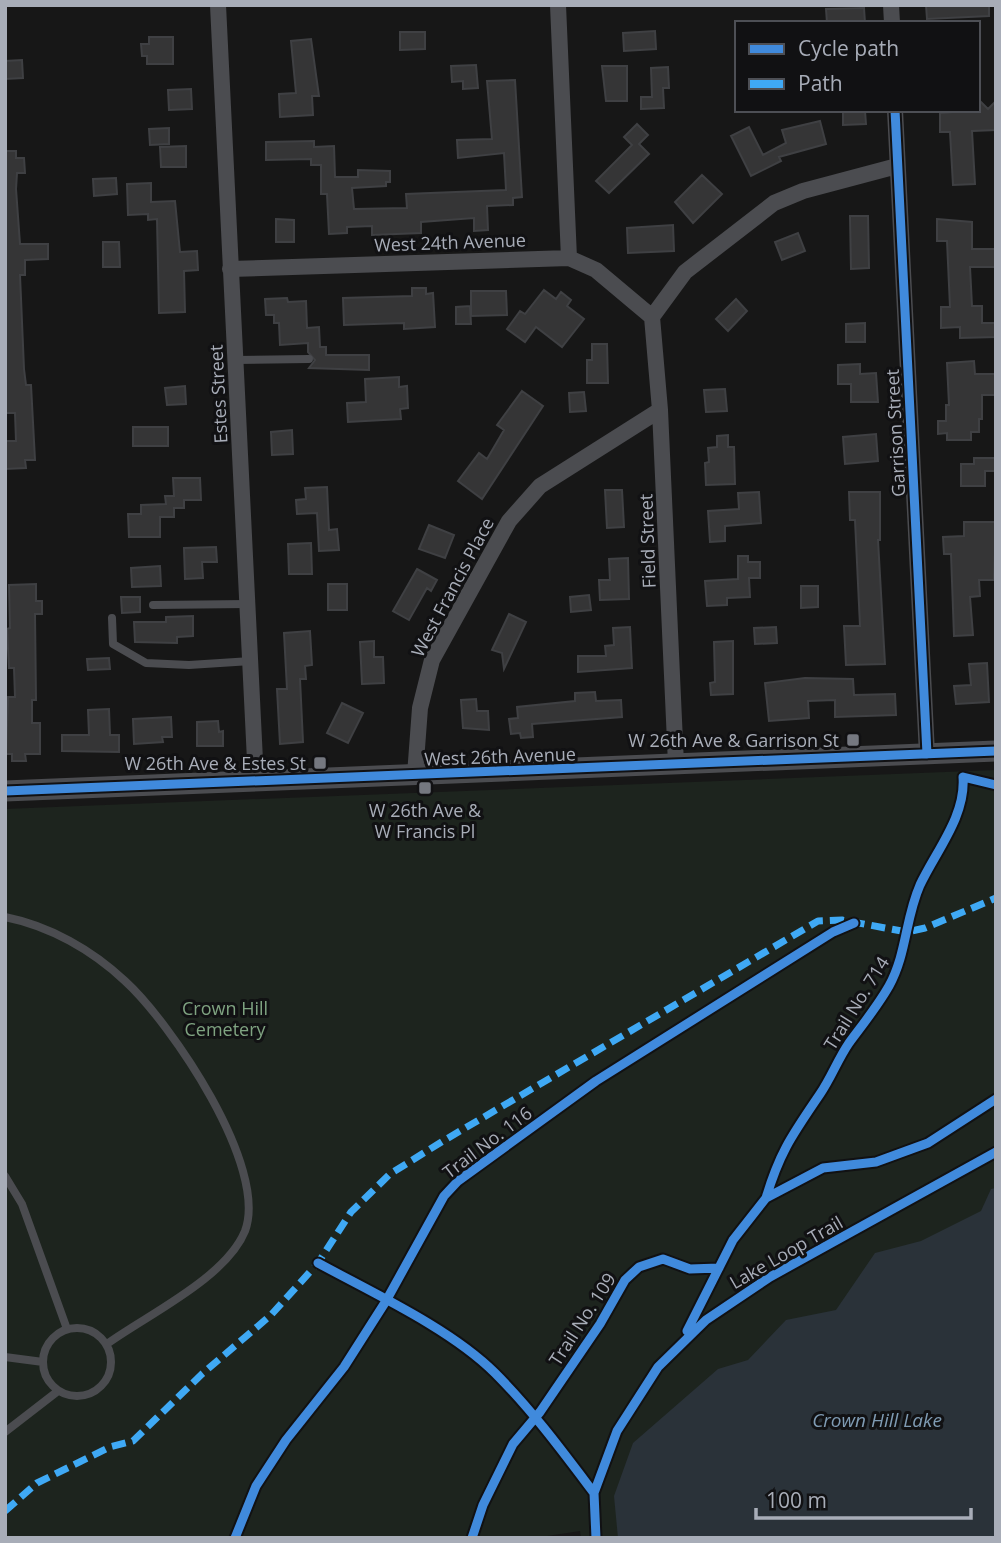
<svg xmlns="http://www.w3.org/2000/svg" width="1001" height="1543" font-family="'Open Sans',sans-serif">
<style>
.green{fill:#1d241e}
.water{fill:#2a3239}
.building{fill:#353536;stroke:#3f4043;stroke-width:2}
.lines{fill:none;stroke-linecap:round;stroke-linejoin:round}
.service{stroke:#4b4c50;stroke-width:8}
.minor{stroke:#4b4c50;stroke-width:16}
.tertiary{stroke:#4b4c50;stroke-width:21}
.quiet{stroke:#3fa9f5;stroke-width:7;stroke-dasharray:14 7;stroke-linecap:butt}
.cycleway-casing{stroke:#111113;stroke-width:13}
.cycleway{stroke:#408adc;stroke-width:9}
.poi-dot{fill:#757880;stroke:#111113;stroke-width:2.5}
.labels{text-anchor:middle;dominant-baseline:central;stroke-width:6;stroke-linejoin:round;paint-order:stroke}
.street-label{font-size:18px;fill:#a8adb8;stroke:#111113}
.poi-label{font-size:18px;fill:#a8adb8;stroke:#111113;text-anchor:end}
.park-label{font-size:18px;fill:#7fa381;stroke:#111113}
.water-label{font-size:19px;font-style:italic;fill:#7f9bb3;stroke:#111113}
</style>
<rect width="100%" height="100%" fill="#171717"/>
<!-- green -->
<path class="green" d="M996,770V1538H581L580,1531L534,1538H5V809Z"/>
<!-- water -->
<path class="water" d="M996,1188V1538H618L614,1496L633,1443L718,1369L748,1360L786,1320L836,1310L875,1253L921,1241L981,1211L991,1189Z"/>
<!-- building -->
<path class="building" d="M926,5H989V16L927,19Z
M864,8L865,23H827L826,9Z
M655,31L656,49L624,51L623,33Z
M400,32H425V49L400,50Z
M149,37H173V64H147V56H142L141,44H149Z
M311,39L319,96H312L313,115L280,117L279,94L296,93L291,41Z
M22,60L23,78L5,79V61Z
M476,65L478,88L463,89V81L452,82L451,66Z
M602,66H627V101H606Z
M668,67L669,88H663L664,108L641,109V97H652L651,68Z
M515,80L522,197L513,198V205L487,206L488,230L474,231V218L421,222V233L372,235V226L347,227V233L329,234L327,194H321V165H311V159L266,160V142L314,141V147L334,146L335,177H358V170L390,171V182H386V186L352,188L354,209L407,208L406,194L506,190L504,153L458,158L457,140L492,139L487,81Z
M191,89L192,109L169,110L168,90Z
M978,99L988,109L996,101V130L972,131L975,184L953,185L950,132H940V113L978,110Z
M843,110L865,111L866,124L843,125Z
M820,121L826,144L779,157L781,161L751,176L731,136L749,127L763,155L786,143L782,130Z
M637,124L648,135L639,144L649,154L609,193L596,181L632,145L624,137Z
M169,128V144L150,145L149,129Z
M186,146V167H161L160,147Z
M5,151H16V158H24L25,173H17L16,189L20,244H48V259L25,260V275H20L24,369L26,385H31L35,460H25L26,468L5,469V441H16L15,413H5Z
M702,175L722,194L693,223L675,202Z
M116,178L117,194L94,196L93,179Z
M151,183V202L175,201L180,252L197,251L198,270L184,271L185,312L159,313L157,219L148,220V214L128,215L127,184Z
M850,216H868L869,268L851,269Z
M276,219L294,220V242H276Z
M937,219L972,222V249H996V267H970L972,306H982V323H996V337L960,338V327L941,328V307H950L947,241H937Z
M673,225L674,251L628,253L627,228Z
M798,233L805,251L782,260L775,242Z
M103,242H119L120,267H103Z
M412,288H426V294L433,293L435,327L404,329V323L344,325L343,298L412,296Z
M544,290L556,299L561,292L571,300L567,306L584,319L562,347L536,327L525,342L507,329L520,311L525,314Z
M471,291H506L507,315L471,316Z
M287,298L288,302L306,301L307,328L319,327L320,347H326V355H369V370L309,368L315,360L308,352V343L280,345L279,323H274V315H266L265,299Z
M736,299L747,311L728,331L716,319Z
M470,306L471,324H456V307Z
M865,323V342H846V324Z
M592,344H607L608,383H587V360H592Z
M974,361L975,374H996V395H982V419H979V432H971V440H947V433L938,434V421H946V405H949L947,363Z
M860,364V374L876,373L878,402H851V384H838V365Z
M399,377V387L407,386L408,408L400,409L401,419L348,422L347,403L366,402L365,379Z
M185,386L186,404L167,405L165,388Z
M725,389L727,411L706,412L704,390Z
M522,391L543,406L482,499L458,481L479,453L487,459L504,430L497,425Z
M584,392L586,411L570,412L569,393Z
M133,427H168V446H133Z
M292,430L293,454L272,455L271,432Z
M876,434L878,461L845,464L843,437Z
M728,435V447H734L735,484L706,485L705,463L709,462L708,448L717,447V436Z
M974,458H996V471H985V486H961V464H974Z
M173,478H200L201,500H184V508H174V517H160V537H129L128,514H141V505L166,504L165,496H174Z
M327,487L329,530L337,529L339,550L319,551L317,513L297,514L296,500L306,499L305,488Z
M605,490H622L624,527L607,528Z
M759,492L761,523L725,526V541L710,542L708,511L739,509L738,493Z
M849,492H880V540H878L885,664L846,665L844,626H860L855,520H850Z
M964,522H996L994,580H979L980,596L970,597L973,635L954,636L951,554H944L943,537L964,536Z
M429,525L454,535L445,558L419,549Z
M311,543L312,574H289L288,544Z
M216,547L217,562H202L203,578L185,579L184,548Z
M738,556H748V562H760V578H749L750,597L727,598V605L707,606L705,581L738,579Z
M628,558L629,599L600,600L599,580H610L609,559Z
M160,566L161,586L132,587L131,568Z
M417,569L437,580L431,591L427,588L409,620L393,611Z
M36,584V601H42V614H35L36,700H32V723H40V754H25L26,761H12V754H6L8,697H15L14,668H9L7,629L10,628L9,585Z
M328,584H347V610H328Z
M801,586H818V607L801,608Z
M589,595L591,610L571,612L570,597Z
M121,597H140V612L122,613Z
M509,614L526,622L504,669L502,653L492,650Z
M193,616V636L177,637V643L135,642L134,622H166V617Z
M630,627L632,668L578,672V656H606L605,646L614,645L613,628Z
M776,627L777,643L755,644L754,628Z
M310,631L312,665L305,666L306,679H300L303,742L280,744L277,689H287L284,633Z
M374,641V657H383L384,683L362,684L360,642Z
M733,641V694L711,695L710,683L715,682L714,642Z
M109,658L110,669L88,670L87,659Z
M987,663L989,702L956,704L954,686L971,685L969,664Z
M805,678L853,679L854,695L895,694L896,715L835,717V700L808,701L809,718L769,721L765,683Z
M595,692L596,701L621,700L622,717L532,724L533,737L521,738L520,733L511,734L509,719L518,718L517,707L575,701V693Z
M476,699L477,711H488L489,730L463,728L461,700Z
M342,703L363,713L348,743L327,733Z
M109,709L110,735H119V752L62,751V735H89L88,710Z
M171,717L172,737H162L163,742L134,744L133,719Z
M218,721L219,732L223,731V746H197V722Z"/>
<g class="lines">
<!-- service -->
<path class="service" d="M235,360L309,359
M153,605L248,604
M112,618L113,644L146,663L189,665L251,661
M5,917C50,926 92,950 125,981C171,1023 269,1167 245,1231C226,1278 147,1315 107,1344
M5,1176L22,1204L67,1329
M43 1362a34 34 0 1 1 68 0a34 34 0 1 1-68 0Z
M5,1357L43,1362
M5,1432L58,1391"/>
<!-- minor -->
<path class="minor" d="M218,5L256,781
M558,5L569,258
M891,5L892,23
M895,110L927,754
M230,269L569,258L596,270L652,317
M652,317L660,410L676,764
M652,317L685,272L774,203L803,191L897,166
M415,775L420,708L432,660L509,521L540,486L660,410"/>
<!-- tertiary -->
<path class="tertiary" d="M5,791L996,751"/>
<!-- quiet -->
<path class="quiet" d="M5,1511L37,1483L110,1447L133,1441L202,1374L271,1315L318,1263L351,1212L390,1174L443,1141L818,921L842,920L907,932L925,928L996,898"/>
<!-- cycleway casing -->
<g class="cycleway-casing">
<path id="cycleway" d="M895,110L927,754
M5,791L996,751
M766,1198C780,1151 793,1134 820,1094C831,1078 838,1059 849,1043C863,1024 877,1007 889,986C907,953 905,919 920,885C936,851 966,816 963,777L996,785
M318,1263C373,1293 451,1329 495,1373C532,1410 563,1452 594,1493
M687,1331L733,1240L766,1198L823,1168L876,1162L928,1143L996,1099
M235,1538L256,1486L286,1440L344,1367L386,1301L444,1196L458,1181L596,1081L833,932L854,923
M472,1538L483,1505L513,1444L540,1412L600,1324L625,1280L639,1267L663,1259L690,1269L719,1268
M596,1538L594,1493L617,1431L658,1367L706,1320L770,1277L996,1152"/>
</g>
<!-- cycleway -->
<use href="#cycleway" class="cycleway"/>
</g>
<!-- markers -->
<g class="poi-dot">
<rect x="846" y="733" width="14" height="14" rx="3.5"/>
<rect x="313" y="756" width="14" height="14" rx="3.5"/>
<rect x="418" y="781" width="14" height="14" rx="3.5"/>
</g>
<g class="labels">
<!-- street labels -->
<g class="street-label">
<text transform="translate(450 242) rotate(-2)">West 24th Avenue</text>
<text transform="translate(218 394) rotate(-93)">Estes Street</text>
<text transform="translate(895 433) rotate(-93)">Garrison Street</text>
<text transform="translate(647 541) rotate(-92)">Field Street</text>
<text transform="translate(452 587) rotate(-62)">West Francis Place</text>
<text transform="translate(500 756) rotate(-2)">West 26th Avenue</text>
<text transform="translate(856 1003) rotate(-58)">Trail No. 714</text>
<text transform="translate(487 1142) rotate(-37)">Trail No. 116</text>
<text transform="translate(786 1252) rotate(-30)">Lake Loop Trail</text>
<text transform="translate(582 1319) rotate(-57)">Trail No. 109</text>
</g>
<!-- poi labels -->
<g class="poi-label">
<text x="839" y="740">W 26th Ave &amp; Garrison St</text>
<text x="306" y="763">W 26th Ave &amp; Estes St</text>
<text x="425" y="810" text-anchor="middle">W 26th Ave &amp;<tspan x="425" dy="21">W Francis Pl</tspan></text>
</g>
<!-- park labels -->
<g class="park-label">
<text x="225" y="1008">Crown Hill<tspan x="225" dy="21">Cemetery</tspan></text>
</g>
<!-- water labels -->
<g class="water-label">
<text x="877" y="1420">Crown Hill Lake</text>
</g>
</g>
<!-- border -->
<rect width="1001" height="1543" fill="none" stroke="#a8adb8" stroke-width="14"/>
<!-- legend -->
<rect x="735" y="21" width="245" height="91" fill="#111113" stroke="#4d4f55" stroke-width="2"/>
<rect x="749" y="44" width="35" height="10" fill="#408adc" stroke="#4d4f55" stroke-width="2"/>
<text x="798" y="56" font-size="21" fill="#a8adb8">Cycle path</text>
<rect x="749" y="79" width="35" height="10" fill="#3fa9f5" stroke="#4d4f55" stroke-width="2"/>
<text x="798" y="91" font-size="21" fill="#a8adb8">Path</text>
<!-- scale -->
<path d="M756 1508v10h215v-10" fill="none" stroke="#a8adb8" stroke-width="3.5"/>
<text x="766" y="1508" font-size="21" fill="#a8adb8" stroke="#111113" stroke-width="5" paint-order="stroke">100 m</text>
</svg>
